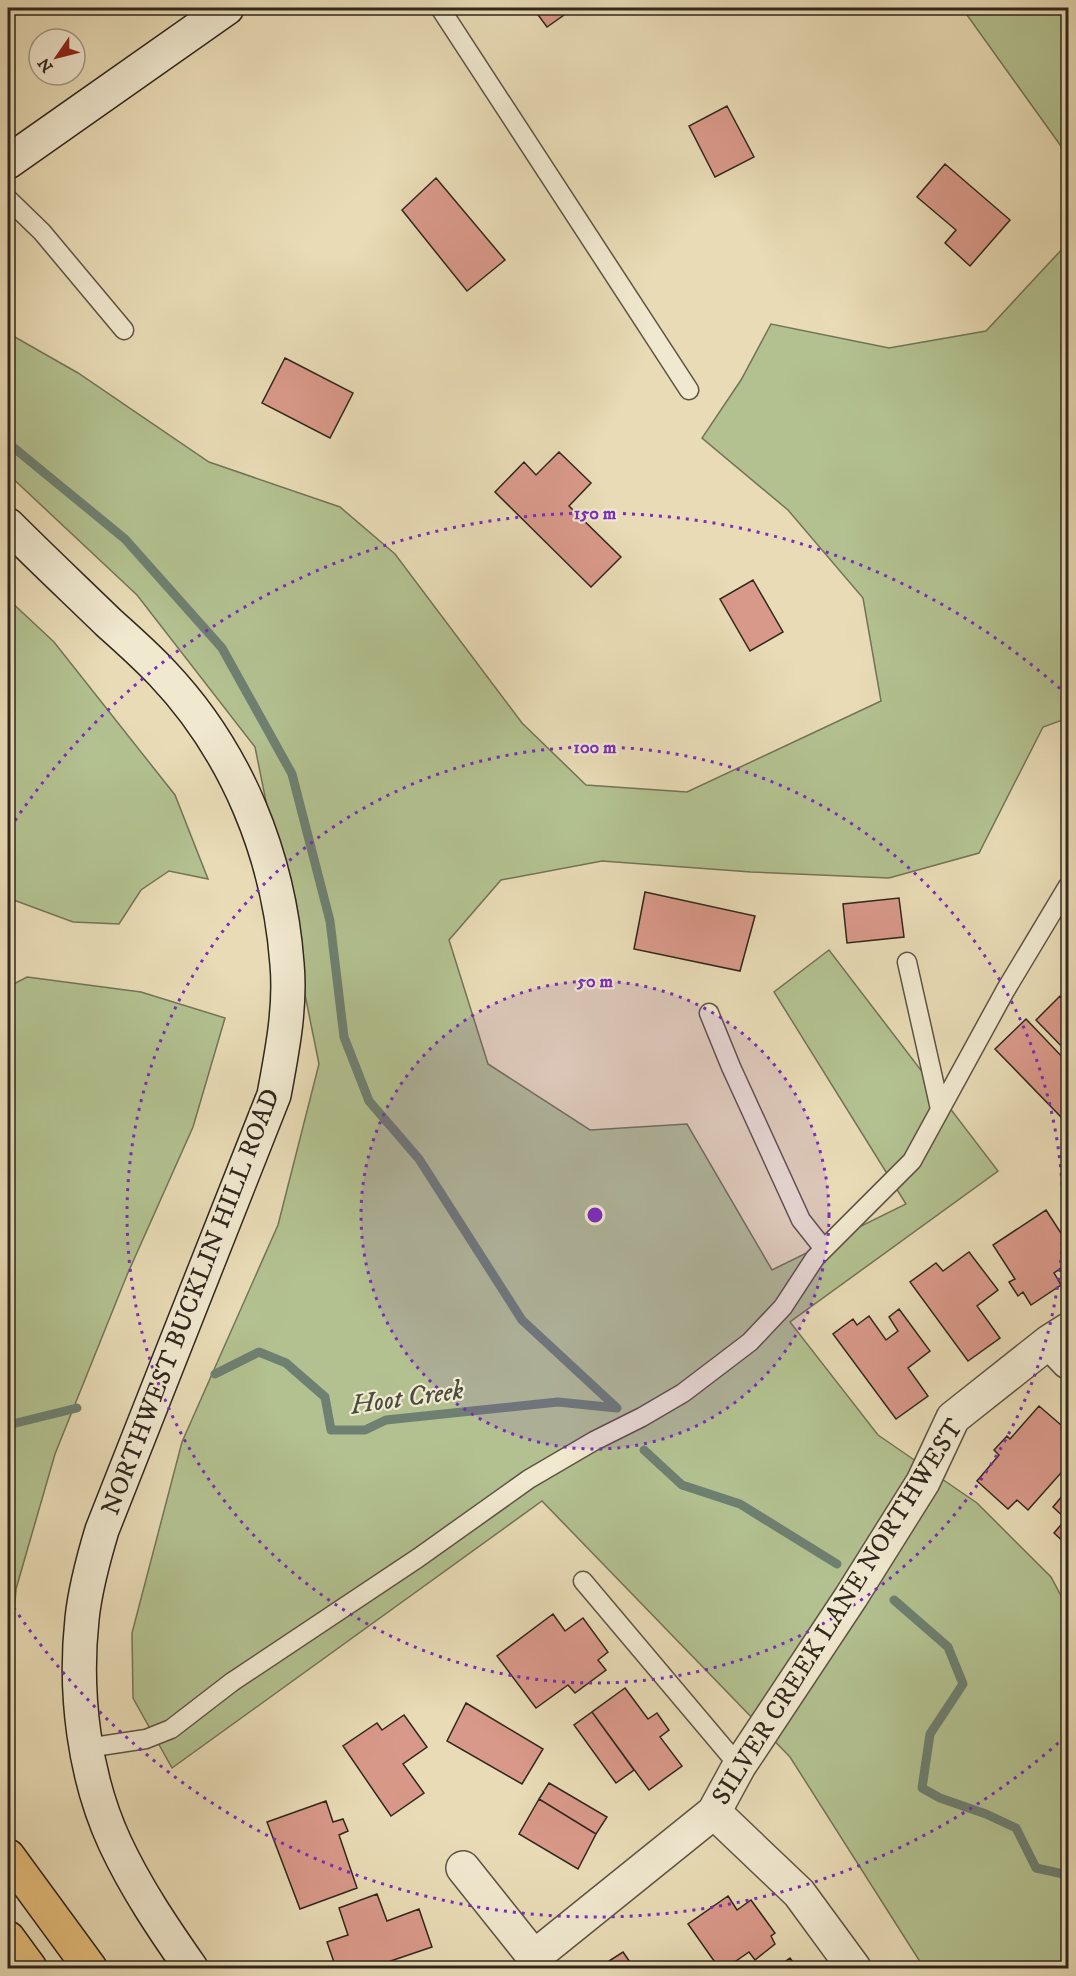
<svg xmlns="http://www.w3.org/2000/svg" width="1076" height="1976" font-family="'IM FELL DW Pica',serif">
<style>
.green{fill:#b3c190;stroke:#727456;stroke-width:1.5}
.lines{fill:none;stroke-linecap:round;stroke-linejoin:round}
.stream{stroke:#6e8071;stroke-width:9}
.building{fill:#d9998a;stroke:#30271d;stroke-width:1.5}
.lane-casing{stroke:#5e5443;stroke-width:21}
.street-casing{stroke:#5e5443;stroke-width:36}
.secondary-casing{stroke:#30271d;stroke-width:36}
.highway-casing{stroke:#30271d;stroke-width:36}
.lane{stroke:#f0e8cf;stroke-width:18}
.street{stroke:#f0e8cf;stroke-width:33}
.secondary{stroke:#f0e8cf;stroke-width:33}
.highway{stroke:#e4be7a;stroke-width:33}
.ring{fill:none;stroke:#7b2cbf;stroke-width:3;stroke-dasharray:3 6}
.labels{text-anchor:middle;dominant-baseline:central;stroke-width:4.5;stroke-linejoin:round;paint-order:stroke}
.street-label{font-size:26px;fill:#30271d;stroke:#f0e8cf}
.water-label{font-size:27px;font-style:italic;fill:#4a4c40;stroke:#f0e8cf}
.centre{fill:#7b2cbf;stroke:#f0e8cf;stroke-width:3}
.ring-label{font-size:18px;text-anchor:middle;font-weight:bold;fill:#7b2cbf;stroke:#f0e8cf;stroke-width:4.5;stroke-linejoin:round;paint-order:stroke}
</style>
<rect width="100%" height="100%" fill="#e8dbb5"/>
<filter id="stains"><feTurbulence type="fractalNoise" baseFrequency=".00333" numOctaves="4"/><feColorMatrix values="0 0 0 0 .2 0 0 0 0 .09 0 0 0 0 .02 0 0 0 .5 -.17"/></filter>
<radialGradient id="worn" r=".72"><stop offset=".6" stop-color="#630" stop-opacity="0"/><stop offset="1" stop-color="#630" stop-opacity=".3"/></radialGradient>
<!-- green -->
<path class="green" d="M962,8H1068V156Z
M1068,172V718L1043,727L979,853L889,878L751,872L602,861L501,880L449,940L488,1064L590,1130L687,1124L772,1270L906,1204L774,992L829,950L998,1171L790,1322L878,1435L977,1503L1051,1577L1068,1609V1968H924L790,1757L542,1501L172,1768L133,1698L132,1633L182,1442L278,1225L319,1064L255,747L137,595L8,474V333L78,373L209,462L340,507L395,554L522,723L586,785L687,792L881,701L863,598L788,510L702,438L741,380L771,324L889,348L986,331L1064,247Z
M8,599L54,642L175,795L208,879L169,871L141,890L119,924L73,922L8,898Z
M27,977L141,992L225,1018L193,1127L127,1275L55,1454L16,1589L8,1691V987Z"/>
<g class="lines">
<!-- stream -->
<path class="stream" d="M8,443L125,539L222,648L292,774L330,921L344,1037L369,1101L419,1159L522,1320L617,1408
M215,1374L259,1352L286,1363L325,1397L331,1430H365L386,1420L558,1402L617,1408
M8,1425L77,1408
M644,1450L682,1485L740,1504L837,1564
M894,1600L948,1647L963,1684L930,1734L922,1788L940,1798L986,1814L1016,1828L1036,1868L1068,1875"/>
</g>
<!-- building -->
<path class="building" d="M8,8H18L21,12L8,19Z
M533,8H574L547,27Z
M727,106L754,157L715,177L689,126Z
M945,164L1010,220L970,266L945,243L956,230L917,197Z
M436,178L505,260L467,291L402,210Z
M285,358L353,393L330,438L262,403Z
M559,452L591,483L569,506L621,557L591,587L495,492L524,462L536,475Z
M753,580L783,632L750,651L720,599Z
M645,892L755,916L740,971L634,949Z
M899,898L904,937L847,943L843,904Z
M1060,996L1068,1005V1053L1036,1020Z
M1026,1019L1068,1063V1115L1064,1120L995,1049Z
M1046,1210L1068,1244V1263L1054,1273L1061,1285L1031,1305L1023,1292L1018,1296L1009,1282L1015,1279L993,1245Z
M969,1252L998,1290L977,1306L1000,1338L968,1361L910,1282L936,1263L943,1271Z
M899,1309L930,1351L908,1368L928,1396L896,1419L833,1334L853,1319L857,1325L869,1316L886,1340L898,1331L889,1317Z
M1039,1406L1068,1431V1465L1028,1510L1017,1500L1008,1509L977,1481L999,1455L994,1450L1007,1436L1010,1439Z
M1068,1489V1546L1054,1533L1066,1519L1053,1507Z
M553,1614L565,1631L583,1618L608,1652L598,1660L606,1670L575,1693L568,1685L536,1708L497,1656Z
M625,1688L648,1719L657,1713L669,1730L660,1737L682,1766L649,1790L592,1712Z
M466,1703L543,1749L522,1784L447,1741Z
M592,1712L634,1770L616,1783L574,1725Z
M404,1715L427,1747L403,1764L424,1793L391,1816L343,1746L377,1723L382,1730Z
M549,1783L607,1817L596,1834L539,1799Z
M539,1799L596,1834L578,1869L519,1834Z
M326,1801L333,1822L343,1819L348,1831L339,1835L357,1888L300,1909L267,1822Z
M377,1894L387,1921L419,1909L432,1947L370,1968H336L327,1942L348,1935L339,1908Z
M728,1896L737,1910L751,1900L775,1933L771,1936L775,1944L755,1960L749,1952L726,1968H719L688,1924Z
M623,1952L634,1968H598Z
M790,1958L797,1968H776Z"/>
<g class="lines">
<!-- lane casing -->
<g class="lane-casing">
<path id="lane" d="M440,8L689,390
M8,199L42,232L124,330
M907,962L940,1109
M709,1013L731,1067L801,1220L824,1249
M583,1581L739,1766
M87,1748L146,1739L171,1729L232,1682L418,1558L529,1479L594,1441L642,1417L683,1393L750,1342L783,1307L815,1258L912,1161L1005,991L1068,886"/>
</g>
<!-- street casing -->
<g class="street-casing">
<path id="street" d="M1049,1342L1068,1362
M714,1812L799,1893L854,1968
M463,1868L534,1957
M535,1968L534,1957L714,1812L739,1766L851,1597L923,1482L953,1418L1049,1342L1068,1330"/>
</g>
<!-- secondary casing -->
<g class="secondary-casing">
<path id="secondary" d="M8,162L227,8
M8,525C41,558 75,590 109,623C127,639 145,655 162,673C237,752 279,856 287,964C291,1007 282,1052 274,1095L102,1530C93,1560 85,1589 82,1619C74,1693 84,1776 115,1843C136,1888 163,1928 191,1968"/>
</g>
<!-- highway casing -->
<g class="highway-casing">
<path id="highway" d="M8,1856L90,1968
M8,1938L30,1968"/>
</g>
<!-- lane -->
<use href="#lane" class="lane"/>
<!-- street -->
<use href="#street" class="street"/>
<!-- secondary -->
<use href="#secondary" class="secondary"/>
<!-- highway -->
<use href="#highway" class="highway"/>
</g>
<!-- distance rings -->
<circle cx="595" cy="1215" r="234" fill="#7b2cbf" fill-opacity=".12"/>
<g class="ring">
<circle cx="595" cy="1215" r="234"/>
<circle cx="595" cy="1215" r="468"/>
<path d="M1065 1737A702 702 0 0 1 10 1602M10 828A702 702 0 0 1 1065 693"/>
</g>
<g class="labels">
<!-- street labels -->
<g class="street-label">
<text transform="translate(191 1302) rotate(-69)">NORTHWEST BUCKLIN HILL ROAD</text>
<text transform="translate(838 1612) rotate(-58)">SILVER CREEK LANE NORTHWEST</text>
</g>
<!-- water labels -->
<g class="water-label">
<text transform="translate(407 1398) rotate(-8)">Hoot Creek</text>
</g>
</g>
<circle cx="595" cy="1215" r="9" class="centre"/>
<g class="ring-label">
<text x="595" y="519">150 m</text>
<text x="595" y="753">100 m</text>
<text x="595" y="987">50 m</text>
</g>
<!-- margin -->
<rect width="1076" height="1976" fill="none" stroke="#e8dbb5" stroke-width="30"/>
<rect x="9" y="9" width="1058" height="1958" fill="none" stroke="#30271d" stroke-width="3"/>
<rect x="15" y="15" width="1046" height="1946" fill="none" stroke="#30271d" stroke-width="1.5"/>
<!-- north arrow -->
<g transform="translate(57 57) rotate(235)"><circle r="28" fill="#f0e8cf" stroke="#a39b88" stroke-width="1.5"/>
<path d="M0-4.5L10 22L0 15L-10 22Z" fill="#8f2418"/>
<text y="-9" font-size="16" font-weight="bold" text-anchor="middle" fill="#30271d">N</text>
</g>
<rect width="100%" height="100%" filter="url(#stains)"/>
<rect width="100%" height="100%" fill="url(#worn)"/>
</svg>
